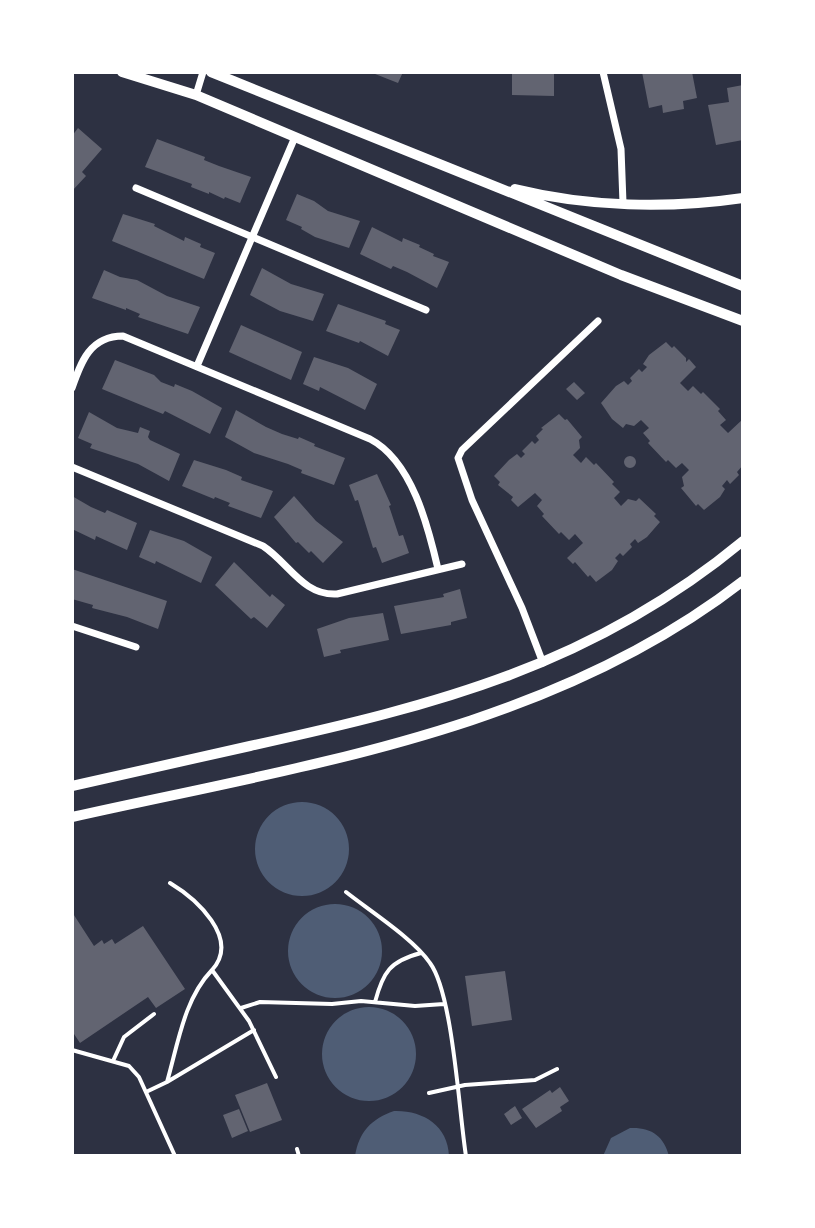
<svg xmlns="http://www.w3.org/2000/svg" width="815" height="1228" font-family="'DM Sans',sans-serif">
<style>
.water{fill:#4f5d75}
.building{fill:#626471}
.lines{fill:none;stroke-linecap:round;stroke-linejoin:round}
.service{stroke:#fff;stroke-width:4}
.minor{stroke:#fff;stroke-width:7}
.secondary{stroke:#fff;stroke-width:10}
</style>
<rect width="100%" height="100%" fill="#2d3142"/>
<!-- water -->
<path class="water" d="M255 849a47 47 0 1 1 94 0a47 47 0 1 1-94 0Z
M288 951a47 47 0 1 1 94 0a47 47 0 1 1-94 0Z
M322 1054a47 47 0 1 1 94 0a47 47 0 1 1-94 0Z
M394,1111C422,1110 448,1125 449,1156H355C359,1132 371,1119 394,1111Z
M630,1128C651,1127 664,1136 669,1156H603L611,1138Z"/>
<!-- building -->
<path class="building" d="M370,72H403L398,83Z
M512,72H554V96L512,95Z
M642,72H692L697,98L683,101L684,109L673,111L663,113L662,105L649,108Z
M743,85V140L716,145L708,105L729,102L727,88Z
M78,128L102,149L82,172L86,176L72,191V136Z
M157,139L205,157L204,160L219,166L251,177L240,203L225,197L224,199L209,192V194L191,187L192,184L145,167Z
M297,194L314,201L328,211L360,221L349,248L315,237L301,229L302,227L286,220Z
M123,214L155,224L154,226L184,241L185,237L201,244L200,247L215,253L204,279L112,241Z
M372,227L402,242L403,238L420,245L419,247L434,254L433,256L449,262L437,288L407,272L393,266L391,269L360,254Z
M262,268L291,284L324,294L313,321L280,311L250,295Z
M104,270L120,277L137,280L167,296L200,307L188,334L138,317L140,314L126,308V310L92,298Z
M338,304L386,321L385,324L400,330L388,356L360,341L359,343L326,331Z
M241,325L302,352L291,380L229,352Z
M666,342L672,348L674,346L686,358V362L689,359L696,367L680,383L688,391L693,386L701,394L703,392L720,409L718,411L726,420L720,425L728,433L743,419V465L737,472L739,475L730,484L727,480L722,486L725,489L720,497L704,510L698,504L696,506L681,488L684,486L682,477L689,470L682,463L676,468L668,460L666,462L648,443L650,441L643,433L649,428L641,420L634,426L626,424L623,428L612,419L601,403L616,386L624,381L628,385L632,381L630,378L639,369L642,372L647,367L643,364L649,355Z
M314,357L348,368L377,384L365,410L320,387L319,391L303,384Z
M115,360L154,375L161,382L174,387L175,384L192,391L222,408L210,434L165,411L163,414L102,389Z
M574,382L585,393L577,400L566,389Z
M236,410L266,427L282,434L298,439L299,437L315,444L314,446L345,458L334,485L301,473L302,470L288,464L254,453L225,437Z
M89,412L117,428L138,433L140,427L150,431L148,437L150,440L180,454L169,481L138,464L90,448L92,444L78,438Z
M559,414L565,420L567,419L582,437L579,440L580,448L573,455L581,463L586,457L594,465L596,463L614,482L612,484L620,492L614,498L621,506L628,499L636,501L639,498L656,514L654,516L660,522L647,537L638,543L635,539L630,544L632,547L623,556L620,553L615,558L618,561L612,570L596,582L590,575L588,577L575,562L573,564L567,558L583,543L575,534L569,540L561,532L559,534L542,516L544,514L537,506L542,500L535,493L518,507L511,500L513,497L498,485L500,482L494,476L509,460L517,454L521,458L525,454L522,451L532,441L535,444L539,440L536,436L543,429L541,428Z
M624 462a6 6 0 1 1 12 0a6 6 0 1 1-12 0Z
M194,460L226,470L242,477L241,480L273,491L261,518L228,506L230,503L215,497L214,499L182,486Z
M377,474L391,505L389,506L399,536L403,535L409,553L382,563L376,547L373,548L358,500L355,501L349,485Z
M72,496L91,507L105,513L107,510L137,523L127,550L96,536L95,540L72,529Z
M294,496L316,521L343,542L323,563L311,551L309,553L298,542L296,543L274,517Z
M150,530L184,541L212,557L201,583L156,561L155,564L139,557Z
M234,562L270,597L272,594L285,605L267,628L254,617L251,619L215,585Z
M72,569L167,601L158,629L127,617L92,608L93,605L72,599Z
M460,589L467,618L451,622V625L401,634L394,606L444,597L443,594Z
M383,613L389,640L340,650L341,653L324,657L317,629L349,618Z
M72,912L94,946L102,940L104,944L112,939L115,944L143,926L185,989L156,1008L148,997L80,1043L72,1031Z
M505,971L512,1020L472,1026L465,976Z
M267,1083L282,1120L250,1132L235,1095Z
M560,1087L569,1101L560,1107L562,1111L536,1128L522,1109L550,1090L552,1093Z
M515,1106L522,1118L511,1125L504,1114Z
M239,1109L248,1131L232,1138L223,1115Z"/>
<g class="lines">
<!-- service -->
<path class="service" d="M170,883C195,898 241,938 212,970
M346,892C370,911 414,939 430,963C453,994 459,1113 466,1156
M375,1002C383,972 390,961 421,953
M241,1008L260,1002L332,1004L361,1001L415,1006L444,1004
M72,1050L129,1066L139,1077L175,1156
M113,1061L124,1037L154,1014
M167,1082L254,1030
M146,1092L167,1082C178,1044 184,999 212,970L249,1021L276,1077
M429,1093L465,1085L535,1080L557,1069
M297,1149L299,1156"/>
<!-- minor -->
<path class="minor" d="M603,72L621,149L623,203
M196,95L203,72
M136,188L426,310
M197,366L295,137
M72,388C81,362 90,336 123,336L370,439C412,461 428,526 438,569
M72,467L263,546C289,563 303,596 337,594L462,564
M72,626L136,647
M543,663L522,608L472,500L458,458L462,450L598,321"/>
<!-- secondary -->
<path class="secondary" d="M122,72L196,95L621,275L743,321
M211,72L743,286
M515,189C588,207 668,209 743,198
M72,786C131,773 190,759 250,746C436,705 592,666 743,541
M72,817C303,765 550,731 743,581"/>
</g>
<!-- border -->
<rect width="815" height="1228" fill="none" stroke="#ffffff" stroke-width="148"/>
</svg>
